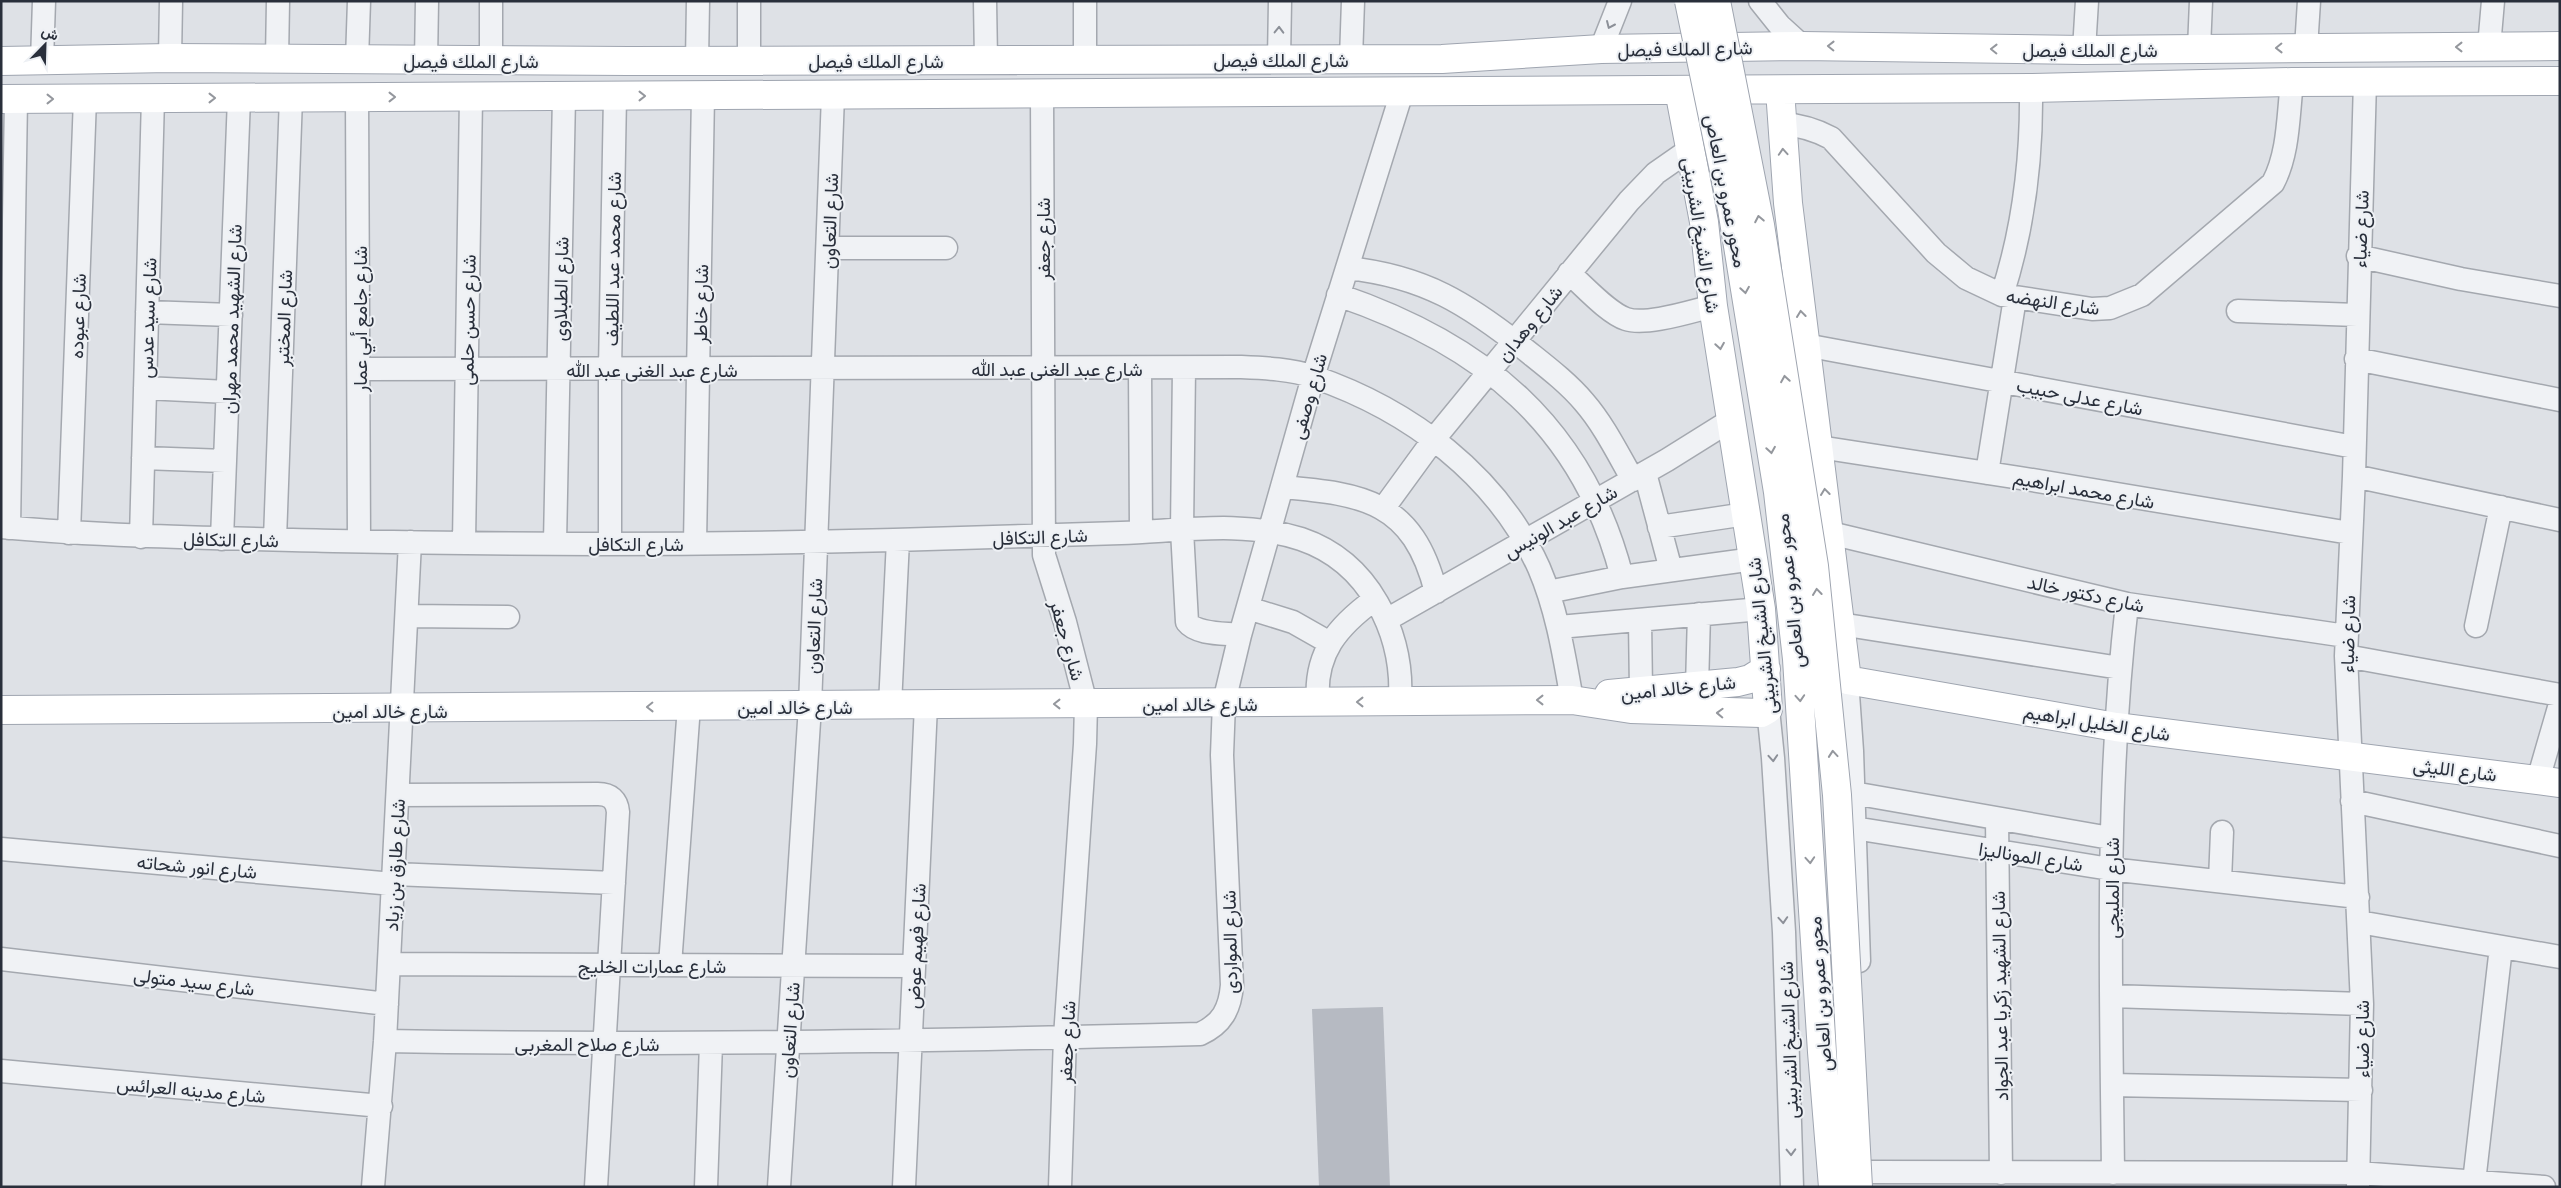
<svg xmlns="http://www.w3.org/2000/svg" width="2561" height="1188" font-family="'Titillium Web',Vazirmatn,sans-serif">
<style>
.building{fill:#b6bac2}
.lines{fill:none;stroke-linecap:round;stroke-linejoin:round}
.minor-casing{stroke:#a4a8af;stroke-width:25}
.primary-casing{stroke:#9fa5b0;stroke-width:30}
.minor{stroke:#f0f2f5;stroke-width:22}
.primary{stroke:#fff;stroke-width:28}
.primary-bridge-casing{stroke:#9fa5b0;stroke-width:30;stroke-linecap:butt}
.primary-bridge{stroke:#fff;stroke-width:28}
.oneway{stroke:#8c9098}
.oneway2{stroke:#94979d}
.labels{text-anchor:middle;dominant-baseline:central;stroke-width:4;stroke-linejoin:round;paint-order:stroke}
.street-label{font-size:19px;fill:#292f3b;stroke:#edf0f4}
</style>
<rect width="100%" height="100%" fill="#dee1e6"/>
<!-- building -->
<path class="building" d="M1383,1007L1390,1187H1319L1312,1009Z"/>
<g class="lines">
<!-- minor casing -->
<g class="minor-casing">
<path id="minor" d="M491,1V60
M749,1V60
M985,1L986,60
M1085,1V60
M1760,1L1780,26L1802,46
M2489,47L2493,1
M2306,48L2309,1
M1601,49L1620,1
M2199,49L2201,1
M2084,50L2087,1
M170,58L171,1
M277,59L278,1
M1279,59L1280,1
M1351,59L1353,1
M357,60L359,1
M42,61L44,1
M426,61L427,1
M697,61L698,1
M1042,94L1044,555L1065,622L1086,704L1085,744L1065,1037L1060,1187
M357,97L359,541
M1782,124C1800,125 1814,129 1831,138L1936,253L1966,278L2002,295L2092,309L2110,308L2142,295L2273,183C2289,153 2288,115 2292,82
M829,248H946
M2358,256L2461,279L2560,296
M1347,268C1424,276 1468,304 1527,351C1547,367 1568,383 1584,402C1604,425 1618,454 1633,480
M1569,273C1584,286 1608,313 1626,319C1646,326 1692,311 1713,306
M1338,295C1482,344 1583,425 1622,577
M2002,295C2024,227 2032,160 2031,88
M2238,311L2357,315
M147,312L231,315
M1805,345L2354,447
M2356,359L2560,400
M1140,368L1141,532
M1184,368L1182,530L1187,622C1197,635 1225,633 1240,635
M360,369L1240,367C1264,368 1291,369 1314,377C1410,410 1497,475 1539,568C1557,610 1564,655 1572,700
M145,388L228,392
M1819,447L2020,478L2350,533
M143,458L225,461
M1645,473L1671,570
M1987,473L2015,298
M2354,476L2560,520
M1282,487C1364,494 1413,501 1436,592
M1383,509L1434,439L1629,201L1656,173L1689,150
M1,527C112,537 223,538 334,541C520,545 707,545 894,540C969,538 1045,536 1121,533C1180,531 1243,520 1301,539C1369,562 1404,633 1400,701
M1659,527L1746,514
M9,528L16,99
M69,533L85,98
M1830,533L2127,604L2346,636
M141,537L153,98
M222,539L239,98
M275,539L291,97
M464,542L471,97
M555,543L564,96
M610,543V369L615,96
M695,543L703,95
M1548,592L1622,577L1754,559
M1248,608L1293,622L1330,643
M407,616L508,617
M1388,619L1667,460L1731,420
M1640,620L1641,691
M1840,624L2120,668
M2476,626L2501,507
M1559,627L1761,609
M2346,656L2560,695
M1847,680L1852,751L1859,961
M1697,687L1699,614
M1318,702C1314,653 1338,626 1375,599
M890,705L898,540
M1768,709L1773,758L1784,932L1792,1187
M2538,780L2560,704
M1853,793L2110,838
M398,795L598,794C610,794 617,800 618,812L596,1187
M2352,801L2560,846
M1997,819L2001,1173
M1854,828L2110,869L2358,897
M1,849L393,884
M394,874L614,883
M2220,881L2222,832
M2359,922L2560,957
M1,959L387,1004
M389,964L914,966
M670,965L689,706
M2111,996L2362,1004
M385,1041C657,1046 928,1041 1200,1034C1222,1024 1230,1009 1232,985L1222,755L1224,702L1240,635L1313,377L1402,92
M1,1071L381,1106
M2112,1085L2361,1090
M1868,1172L2358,1173L2544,1187
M2113,1173C2111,983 2105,793 2127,604
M2474,1182L2501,947
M373,1187L385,1041L410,542
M706,1187L711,1043
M779,1187L810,706L833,95
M904,1187L926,705
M2358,1187L2362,1004L2346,656L2354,476L2365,81"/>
</g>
<!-- primary casing -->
<g class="primary-casing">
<path id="primary" d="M1,61L170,58L629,61L1442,59L1601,49L1802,46L2084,50L2560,46
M1780,90L1788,203L1847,680L2116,727L2560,783
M1,99L2031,88L2292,82L2560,81
M1609,694L1738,682L1750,679L1766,669
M1,710C525,711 1049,704 1572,700L1631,709L1761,713L1768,709L1761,609L1713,306L1704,222L1679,90"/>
</g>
<!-- minor -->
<use href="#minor" class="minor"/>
<!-- primary -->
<use href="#primary" class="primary"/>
<!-- primary-bridge casing -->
<g class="primary-bridge-casing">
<path id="primary-bridge" d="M1689,1L1732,209L1778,492L1797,659L1822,1052L1833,1187
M1716,1L1760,225L1814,566L1837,795L1858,1187"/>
</g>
<!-- primary-bridge -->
<use href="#primary-bridge" class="primary-bridge"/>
</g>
<!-- one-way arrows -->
<defs><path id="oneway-chevron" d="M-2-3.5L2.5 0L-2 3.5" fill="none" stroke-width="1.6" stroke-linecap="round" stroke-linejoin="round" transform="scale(1.25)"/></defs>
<g class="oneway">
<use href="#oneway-chevron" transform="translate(1610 25) rotate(114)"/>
<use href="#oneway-chevron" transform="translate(1279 30) rotate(-89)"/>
<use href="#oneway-chevron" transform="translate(1773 758) rotate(86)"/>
<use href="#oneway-chevron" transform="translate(1783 920) rotate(86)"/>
<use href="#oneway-chevron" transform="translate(1791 1152) rotate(88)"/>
</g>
<g class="oneway2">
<use href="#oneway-chevron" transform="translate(1831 46) rotate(-179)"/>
<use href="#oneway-chevron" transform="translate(2459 47) rotate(180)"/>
<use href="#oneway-chevron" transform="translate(2279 48) rotate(179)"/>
<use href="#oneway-chevron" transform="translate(1994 49) rotate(-179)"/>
<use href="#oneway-chevron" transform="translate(642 96)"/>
<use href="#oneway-chevron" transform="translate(392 97)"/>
<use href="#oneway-chevron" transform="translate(212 98)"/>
<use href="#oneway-chevron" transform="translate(50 99)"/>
<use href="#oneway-chevron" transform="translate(1783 152) rotate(-94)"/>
<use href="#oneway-chevron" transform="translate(1759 219) rotate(-101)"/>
<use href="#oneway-chevron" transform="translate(1745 290) rotate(81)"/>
<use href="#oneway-chevron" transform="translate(1801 314) rotate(-97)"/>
<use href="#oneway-chevron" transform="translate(1720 346) rotate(81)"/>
<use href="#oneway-chevron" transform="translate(1785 379) rotate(-99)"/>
<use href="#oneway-chevron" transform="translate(1771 450) rotate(81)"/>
<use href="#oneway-chevron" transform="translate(1825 492) rotate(-97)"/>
<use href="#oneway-chevron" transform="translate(1817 592) rotate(-97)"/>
<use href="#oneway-chevron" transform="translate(1800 698) rotate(86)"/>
<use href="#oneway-chevron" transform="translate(1540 700) rotate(180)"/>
<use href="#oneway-chevron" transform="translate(1360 702) rotate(180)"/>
<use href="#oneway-chevron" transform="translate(1057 704) rotate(180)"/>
<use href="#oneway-chevron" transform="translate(650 707) rotate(179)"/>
<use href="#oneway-chevron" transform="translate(1720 713) rotate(-178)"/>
<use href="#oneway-chevron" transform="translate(1833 754) rotate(-95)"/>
<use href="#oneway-chevron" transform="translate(1810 860) rotate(86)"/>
</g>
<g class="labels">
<!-- street labels -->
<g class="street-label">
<text transform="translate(1685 48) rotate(-1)">شارع الملك فيصل</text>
<text x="2090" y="49">شارع الملك فيصل</text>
<text x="1281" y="59">شارع الملك فيصل</text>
<text x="471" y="60">شارع الملك فيصل</text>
<text x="876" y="60">شارع الملك فيصل</text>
<text transform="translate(1727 191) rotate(79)">محور عمرو بن العاص</text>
<text transform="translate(829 221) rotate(-88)">شارع التعاون</text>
<text transform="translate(2360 229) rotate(-88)">شارع ضياء</text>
<text transform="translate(1702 235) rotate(81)">شارع الشيخ الشربينى</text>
<text transform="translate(1042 239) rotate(-90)">شارع جعفر</text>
<text transform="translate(612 259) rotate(-89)">شارع محمد عبد اللطيف</text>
<text transform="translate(560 289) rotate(-89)">شارع الطبلاوى</text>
<text transform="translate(2053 301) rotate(8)">شارع النهضه</text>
<text transform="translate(700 304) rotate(-89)">شارع خاطر</text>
<text transform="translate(77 316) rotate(-88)">شارع عبوده</text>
<text transform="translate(147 318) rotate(-88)">شارع سيد عدس</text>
<text transform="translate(283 318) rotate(-88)">شارع المختبر</text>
<text transform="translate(231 319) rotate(-88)">شارع الشهيد محمد مهران</text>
<text transform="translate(359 319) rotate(-90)">شارع جامع أبي عمار</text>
<text transform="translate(467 320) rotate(-89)">شارع حسن حلمى</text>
<text transform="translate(1529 323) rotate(-51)">شارع وهدان</text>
<text x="1057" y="368">شارع عبد الغنى عبد الله</text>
<text x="652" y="369">شارع عبد الغنى عبد الله</text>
<text transform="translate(1308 396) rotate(-74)">شارع وصفى</text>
<text transform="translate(2080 396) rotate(11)">شارع عدلى حبيب</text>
<text transform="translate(2084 489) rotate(10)">شارع محمد ابراهيم</text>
<text transform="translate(1560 521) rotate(-30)">شارع عبد الونيس</text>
<text transform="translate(1040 536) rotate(-2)">شارع التكافل</text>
<text transform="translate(231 539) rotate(1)">شارع التكافل</text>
<text x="636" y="543">شارع التكافل</text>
<text transform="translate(1789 591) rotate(-96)">محور عمرو بن العاص</text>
<text transform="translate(2086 593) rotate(12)">شارع دكتور خالد</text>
<text transform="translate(813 626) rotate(-88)">شارع التعاون</text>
<text transform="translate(2347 634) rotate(-89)">شارع ضياء</text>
<text transform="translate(1761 636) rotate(-96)">شارع الشيخ الشربينى</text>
<text transform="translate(1068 640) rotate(74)">شارع جعفر</text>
<text transform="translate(1678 687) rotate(-6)">شارع خالد امين</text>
<text x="1200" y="703">شارع خالد امين</text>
<text x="795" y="706">شارع خالد امين</text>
<text x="390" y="710">شارع خالد امين</text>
<text transform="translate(2097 722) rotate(9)">شارع الخليل ابراهيم</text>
<text transform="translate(2455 769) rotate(7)">شارع الليثى</text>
<text transform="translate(2031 856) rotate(9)">شارع الموناليزا</text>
<text transform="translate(394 865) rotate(-87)">شارع طارق بن زياد</text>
<text transform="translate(197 866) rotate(5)">شارع انور شحاته</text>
<text transform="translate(2111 888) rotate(-90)">شارع المليجى</text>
<text transform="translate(1229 942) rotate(-91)">شارع المواردى</text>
<text transform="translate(915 946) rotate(-87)">شارع فهيم عوض</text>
<text x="652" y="965">شارع عمارات الخليج</text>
<text transform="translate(194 981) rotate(7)">شارع سيد متولى</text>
<text transform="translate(1819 994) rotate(-94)">محور عمرو بن العاص</text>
<text transform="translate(1999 996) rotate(-91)">شارع الشهيد زكريا عبد الجواد</text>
<text transform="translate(789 1030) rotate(-86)">شارع التعاون</text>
<text transform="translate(2361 1039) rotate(-90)">شارع ضياء</text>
<text transform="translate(1788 1040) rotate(-92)">شارع الشيخ الشربينى</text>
<text transform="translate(1066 1042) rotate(-87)">شارع جعفر</text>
<text x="587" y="1043">شارع صلاح المغربى</text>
<text transform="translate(191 1089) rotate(5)">شارع مدينه العرائس</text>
</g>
</g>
<!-- border -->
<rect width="2561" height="1188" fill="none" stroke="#292f3b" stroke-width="5"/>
<!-- north arrow -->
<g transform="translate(45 45) rotate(23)" stroke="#edf0f4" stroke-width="4" paint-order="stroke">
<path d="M0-4L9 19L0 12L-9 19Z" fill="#292f3b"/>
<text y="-8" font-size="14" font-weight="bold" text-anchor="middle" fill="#292f3b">ش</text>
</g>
</svg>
